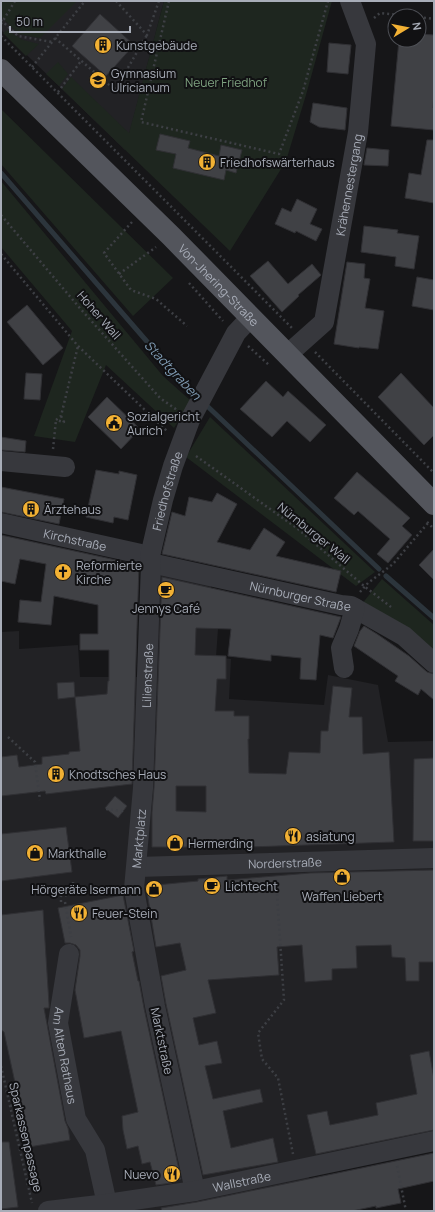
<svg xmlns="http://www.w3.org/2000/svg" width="435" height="1212" font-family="Manrope,sans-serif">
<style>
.built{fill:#222225}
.green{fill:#1e261f}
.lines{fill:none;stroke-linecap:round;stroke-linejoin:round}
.stream{stroke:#2c353c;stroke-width:5}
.building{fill:#404145;stroke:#303034;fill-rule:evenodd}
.path{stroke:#3d3f44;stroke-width:2.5;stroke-dasharray:2 3;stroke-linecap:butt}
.minor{stroke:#37383d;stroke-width:20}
.major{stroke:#53555c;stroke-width:22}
.labels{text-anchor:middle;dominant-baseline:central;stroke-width:4;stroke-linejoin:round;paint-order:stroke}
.poi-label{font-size:12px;fill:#a8adb8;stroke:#111113;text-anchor:start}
.park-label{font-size:12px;fill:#7fa381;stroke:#111113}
.street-label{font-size:12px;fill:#a8adb8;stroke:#111113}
.water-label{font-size:13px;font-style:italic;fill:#7f9bb3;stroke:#111113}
</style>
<rect width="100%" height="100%" fill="#161618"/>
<!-- built -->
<path class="built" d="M1,1H164L125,150L1,30Z
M156,567L212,579L207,612L219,615L216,657L231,659L229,699L324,705L328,675L378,685L388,742L434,741V1134L305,1162L317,1211H1V632L19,631V649L78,645L80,677H139Z"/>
<!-- green -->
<path class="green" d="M1,1H77L40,38L19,34L1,17Z
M164,1H332L306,95L286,161L230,251L62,89L71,77L129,133Z
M7,30L23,40L39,44L26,56L3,33Z
M58,62L68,74L59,86L46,74Z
M1,109L173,278L133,316L1,164Z
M1,181L163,376L191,401L174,428L106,365L75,442L34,436L72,331L1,247Z
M210,417L375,572L356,586L186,457Z
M382,579L434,625V655L361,605Z"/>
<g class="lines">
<!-- stream -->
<path class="stream" d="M1,173L182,382L197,397
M204,403L379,569
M386,576L434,618"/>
</g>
<!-- building -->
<path class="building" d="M100,14L134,45L106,76L72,46Z
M419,34L434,35V92L433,108H434V130L391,126L399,40H419Z
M329,43L351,45L348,74L327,72Z
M313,103L347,108L345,130L319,127L310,122Z
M160,134L190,141L188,148L219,156L221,145L242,150L236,173L226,170L224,180L173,168L176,154L156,150Z
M427,140H434V203L405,198L409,173L421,175Z
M367,148L389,150L388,166L364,165Z
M297,199L317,209L310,224L322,229L316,241L296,231L295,233L275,224L282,208L291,212Z
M364,226L398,230L397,233L419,236L414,269L395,266L396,257L361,252Z
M268,261L288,284L312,264L321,275L320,276L298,295L299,296L282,312L250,276Z
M347,262L365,264L364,278L370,279L365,308L384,311L378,349L359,347V348L334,344Z
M417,277L434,280V310L412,306Z
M27,305L63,348L43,365L7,322Z
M26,373L42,374L40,400L24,399Z
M401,373L434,408V435L424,445L378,397Z
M266,381L283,397L288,391L326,425L310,442L287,421L272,437L240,409Z
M107,397L140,429L121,449L88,417Z
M1,437L26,441L25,452L1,450Z
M96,470L119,474V471L137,475L128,520L114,517L113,523L86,517Z
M357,472L410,518L402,526L412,535L388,563L377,554L390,539L358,511L354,515L334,498Z
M1,487L64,499L59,524L1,512Z
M217,493L237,504L217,542L250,550L264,528L285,542L276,556L341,571L336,592L162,554L172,512L185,516L189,497L212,502Z
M1,535L139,565L132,784L46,794L45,791L1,796V757L17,755L19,767L42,764V757L69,754V752L80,751L75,697L107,694L108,681H109V650H80V634H98V605L54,596L51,625L18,622L20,600L41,602L46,564L20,559L15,584L1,581Z
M434,549V580L419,565Z
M162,577L341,617L333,638L320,635L316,680L300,679L301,658L271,655V661L228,656L231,629L196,628L195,655L226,656V679H217L215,711H234V716H249V739H248L249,773L286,774L289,752L320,753L321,731H328L333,686L352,688L349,717H362L363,754L389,752L394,842L250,847H152V812L154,788ZM176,786H206V812L176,811Z
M364,626L377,634L409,656L427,672L434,674V700L421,689L418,695L395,681L398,676L354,646L360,631Z
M74,682L75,697L58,699L57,683Z
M434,758V841H413L414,759Z
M115,796L127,806L118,818L105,808Z
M66,827L72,872L1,881V834Z
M434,870V962H419V981H406L405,958L392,957L391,945L356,946L357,968L332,969V980L305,982L302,945L277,947L279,975L208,980L216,1013L193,1018L199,1045L217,1041L222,1063L205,1066L213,1099L260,1089L263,1102L223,1111L231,1148L273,1138L278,1162L203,1175L166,1004L161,976L186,970L180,943L156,947L146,886L198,881V879L227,876V880L310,873Z
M123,895L134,951L132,952L138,981H139L144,1008L181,1179L172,1181V1183L156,1185L150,1162L142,1164L138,1146L127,1149L123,1130L122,1116L138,1112L121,1031L84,1038L75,990L80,956V950L76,945L70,943H65L58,908Z
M43,910L49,1004V1008H44L65,1121L68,1128L70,1140L29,1147L4,1032L1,1030V915Z
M429,1051L434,1079V1130L316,1154L307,1115L327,1111L330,1125L378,1115L376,1103L417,1094L410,1055Z
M1,1142H9L18,1207L1,1209Z
M434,1153V1181L398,1189L401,1203L376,1208V1206L352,1211H162L161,1208L197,1202Z"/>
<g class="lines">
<!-- path -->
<path class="path" d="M116,1L147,35L159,1
M169,1L141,122L279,154L303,91L328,1
M419,17L434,19
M374,18L380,13L408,16
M1,20L18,36L52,42
M1,24L15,1
M1,36L292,328
M55,38L115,90L147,35
M32,67L85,1
M58,92L81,61
M1,215L78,306L160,398L177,410
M132,222L104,253L131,290L156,299L187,326
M1,254L78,346L168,432
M119,274L156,247
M189,283L223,321
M248,346L269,365
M315,352L434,473
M61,416L64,422L56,420L61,416L78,346
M53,449L56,420
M196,456L298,529L364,586L391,607
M427,522L434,529
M360,592L368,583L393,564L428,523
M8,737L35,762L40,800
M106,809L122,811L123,810
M276,879L284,1000L258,1033L262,1059L278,1078L293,1154
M61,902V896L74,894L73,882
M65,902L71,937
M1,1066L32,1203
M10,1106L19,1104
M397,1166L406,1211"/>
<!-- minor -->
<g class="minor">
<path id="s1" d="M287,355L324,322L358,132L366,44L350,1"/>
<path d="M1,461L65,467"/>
<path id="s2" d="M1,523L150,556"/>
<path id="s3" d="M151,563L341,605L351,606L404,636L434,663"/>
<path d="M344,668L341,648L349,629L355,608"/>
<path id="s4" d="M137,867L434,858"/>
<path id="s5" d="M69,954L58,1023L76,1119L95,1150L107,1204"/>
<path id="s6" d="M195,1191L155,1006L134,889L143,788L151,563L150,556L163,500L173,466L190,420L236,333L251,317"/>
<path id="s7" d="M48,1211L107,1204L195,1191L434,1141"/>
</g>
<!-- major -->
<path class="major" id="s8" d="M1,70L171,236L434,504"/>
</g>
<!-- icons -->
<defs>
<g id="building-disc" transform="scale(0.9)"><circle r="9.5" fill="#f2b134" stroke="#111113"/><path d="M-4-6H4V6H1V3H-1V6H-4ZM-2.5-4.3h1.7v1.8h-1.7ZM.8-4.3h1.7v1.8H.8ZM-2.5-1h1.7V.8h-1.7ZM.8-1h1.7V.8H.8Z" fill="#111"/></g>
<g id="school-disc" transform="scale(0.9)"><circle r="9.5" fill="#f2b134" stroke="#111113"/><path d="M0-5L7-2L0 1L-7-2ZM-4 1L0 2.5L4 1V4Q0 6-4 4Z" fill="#111"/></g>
<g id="civic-disc" transform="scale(0.9)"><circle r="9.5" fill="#f2b134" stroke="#111113"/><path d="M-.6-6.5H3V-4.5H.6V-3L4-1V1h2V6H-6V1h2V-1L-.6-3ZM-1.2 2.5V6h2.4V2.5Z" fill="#111"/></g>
<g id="church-disc" transform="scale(0.9)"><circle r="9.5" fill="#f2b134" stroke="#111113"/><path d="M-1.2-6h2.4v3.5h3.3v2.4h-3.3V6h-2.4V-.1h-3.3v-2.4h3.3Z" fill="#111"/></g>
<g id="cafe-disc" transform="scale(0.9)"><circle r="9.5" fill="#f2b134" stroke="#111113"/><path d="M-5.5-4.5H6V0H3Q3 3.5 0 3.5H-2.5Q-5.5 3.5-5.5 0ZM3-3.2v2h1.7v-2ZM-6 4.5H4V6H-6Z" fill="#111"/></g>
<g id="restaurant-disc" transform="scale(0.9)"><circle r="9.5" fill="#f2b134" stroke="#111113"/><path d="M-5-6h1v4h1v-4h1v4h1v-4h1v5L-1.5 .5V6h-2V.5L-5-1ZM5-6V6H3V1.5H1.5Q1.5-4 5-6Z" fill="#111"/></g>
<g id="shop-disc" transform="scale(0.9)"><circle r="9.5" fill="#f2b134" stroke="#111113"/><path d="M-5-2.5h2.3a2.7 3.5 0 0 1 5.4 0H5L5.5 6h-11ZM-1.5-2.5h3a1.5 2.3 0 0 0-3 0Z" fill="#111"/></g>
</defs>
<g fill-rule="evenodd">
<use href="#building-disc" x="103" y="45"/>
<use href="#school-disc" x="98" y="80"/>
<use href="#building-disc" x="207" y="162"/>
<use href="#civic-disc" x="114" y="423"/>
<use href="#building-disc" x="31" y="509"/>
<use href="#church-disc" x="63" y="572"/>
<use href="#cafe-disc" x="166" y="590"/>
<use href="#building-disc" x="56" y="774"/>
<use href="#restaurant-disc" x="293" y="836"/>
<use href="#shop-disc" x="175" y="843"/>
<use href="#shop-disc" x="35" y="853"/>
<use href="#shop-disc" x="342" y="877"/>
<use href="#cafe-disc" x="212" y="886"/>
<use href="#shop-disc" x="154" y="889"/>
<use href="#restaurant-disc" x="79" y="913"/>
<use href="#restaurant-disc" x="172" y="1174"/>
</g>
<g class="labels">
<!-- poi labels -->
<g class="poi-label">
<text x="116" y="45">Kunstgebäude</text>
<text x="111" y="73">Gymnasium<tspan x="111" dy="14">Ulricianum</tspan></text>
<text x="220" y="162">Friedhofswärterhaus</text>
<text x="127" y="416">Sozialgericht<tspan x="127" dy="14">Aurich</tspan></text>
<text x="44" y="509">Ärztehaus</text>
<text x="76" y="565">Reformierte<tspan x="76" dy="14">Kirche</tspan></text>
<text x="166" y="608" text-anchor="middle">Jennys Café</text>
<text x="69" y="774">Knodtsches Haus</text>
<text x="306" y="836">asiatung</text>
<text x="188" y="843">Hermerding</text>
<text x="48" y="853">Markthalle</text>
<text x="225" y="886">Lichtecht</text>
<text x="141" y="889" text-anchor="end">Hörgeräte Isermann</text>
<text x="342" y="896" text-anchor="middle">Waffen Liebert</text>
<text x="92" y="913">Feuer-Stein</text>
<text x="159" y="1174" text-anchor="end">Nuevo</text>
</g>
<!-- park labels -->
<g class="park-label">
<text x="226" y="82">Neuer Friedhof</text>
</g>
<!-- street labels -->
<g class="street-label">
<text stroke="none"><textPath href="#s1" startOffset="189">Krähennestergang</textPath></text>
<text stroke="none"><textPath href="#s8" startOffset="306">Von-Jhering-Straße</textPath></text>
<text transform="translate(99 315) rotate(49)">Hoher Wall</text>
<text stroke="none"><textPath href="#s6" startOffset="709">Friedhofstraße</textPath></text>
<text transform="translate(314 533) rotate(39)">Nürnburger Wall</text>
<text stroke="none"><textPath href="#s2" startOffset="76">Kirchstraße</textPath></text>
<text stroke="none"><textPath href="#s3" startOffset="153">Nürnburger Straße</textPath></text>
<text stroke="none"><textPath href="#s6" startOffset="522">Lilienstraße</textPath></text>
<text stroke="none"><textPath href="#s6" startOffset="359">Marktplatz</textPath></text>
<text stroke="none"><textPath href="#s4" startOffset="148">Norderstraße</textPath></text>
<text transform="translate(162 1041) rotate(78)">Marktstraße</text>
<text stroke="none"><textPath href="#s5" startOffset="103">Am Alten Rathaus</textPath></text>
<text transform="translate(26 1137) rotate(77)">Sparkassenpassage</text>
<text stroke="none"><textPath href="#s7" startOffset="196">Wallstraße</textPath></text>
</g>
<!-- water labels -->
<g class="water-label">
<text transform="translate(173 370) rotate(47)">Stadtgraben</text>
</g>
</g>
<!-- border -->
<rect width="435" height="1212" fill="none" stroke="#a8adb8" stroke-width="4"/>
<!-- north arrow -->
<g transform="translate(407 28) rotate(80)"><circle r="19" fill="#111113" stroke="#4d4f55"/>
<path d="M0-3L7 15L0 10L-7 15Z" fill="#f2b134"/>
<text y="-6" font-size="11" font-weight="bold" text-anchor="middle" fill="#a8adb8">N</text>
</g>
<!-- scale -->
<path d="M10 26v6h120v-6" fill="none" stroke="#a8adb8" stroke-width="2"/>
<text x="16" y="26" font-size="12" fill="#a8adb8" stroke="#111113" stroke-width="3" paint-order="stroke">50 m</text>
</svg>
